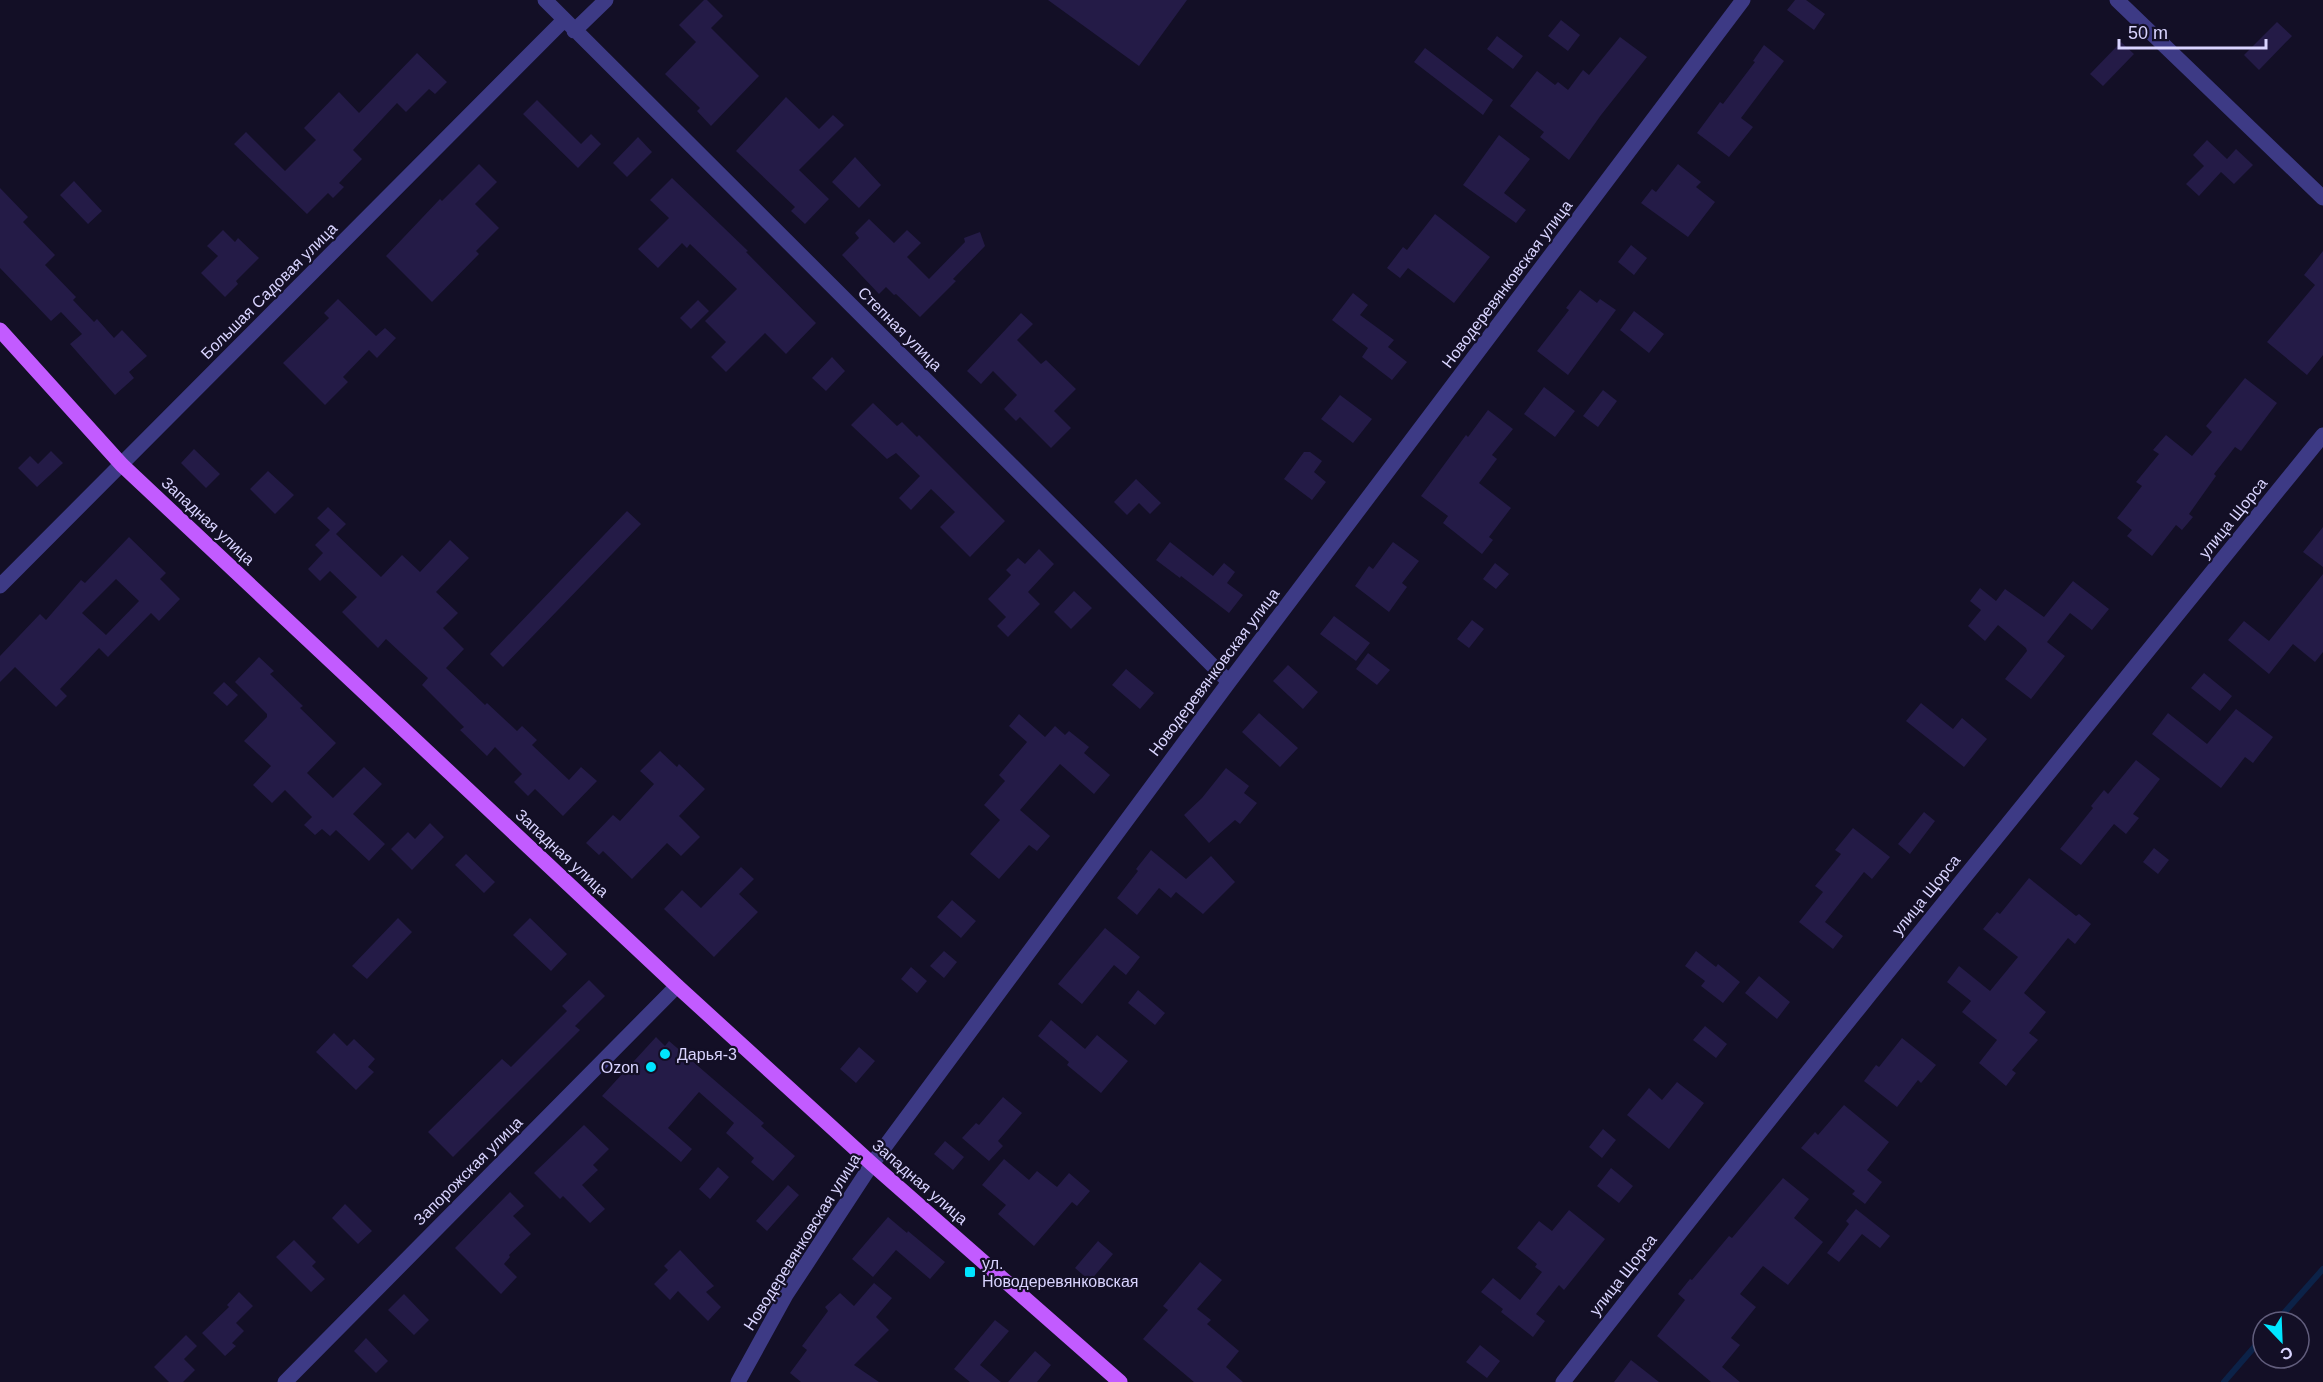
<svg xmlns="http://www.w3.org/2000/svg" width="2323" height="1382" font-family="Helvetica,sans-serif">
<style>
.lines{fill:none;stroke-linecap:round;stroke-linejoin:round}
.stream{stroke:#0c2248;stroke-width:6}
.building{fill:#241b47;fill-rule:evenodd}
.minor{stroke:#3d3a85;stroke-width:15}
.major{stroke:#c25bff;stroke-width:15}
.poi-dot{fill:#00e5ff;stroke:#130f26;stroke-width:2}
.labels{text-anchor:middle;dominant-baseline:central;stroke-width:4.5;stroke-linejoin:round;paint-order:stroke}
.street-label{font-size:16px;fill:#d9d4ff;stroke:#130f26}
.poi-label{font-size:16px;fill:#d9d4ff;stroke:#130f26;text-anchor:start}
</style>
<rect width="100%" height="100%" fill="#130f26"/>
<g class="lines">
<!-- stream -->
<path class="stream" d="M2276,1322L2323,1269
M2224,1382L2263,1337"/>
</g>
<!-- building -->
<path class="building" d="M704,0H707L723,16L711,28L759,76L711,126L697,111L700,108L665,74L696,42L679,25Z
M1048,0H1187L1139,66Z
M1795,0H1806L1825,14L1814,30L1787,10Z
M1561,20L1580,35L1568,51L1548,36Z
M2277,22L2292,36L2259,70L2244,55Z
M1497,36L1523,56L1513,69L1487,49Z
M1620,37L1647,57L1601,115L1569,160L1540,137L1544,132L1510,106L1537,71L1555,85L1558,82L1568,90L1583,70L1589,75Z
M2121,42L2134,54L2103,86L2090,74Z
M1764,45L1784,61L1741,118L1753,127L1729,157L1697,133L1720,102L1723,104L1755,62L1753,61Z
M1425,48L1493,100L1483,115L1414,62Z
M417,53L447,82L435,94L429,89L406,112L397,103L353,150L362,159L339,183L344,187L333,198L328,193L307,214L234,144L246,132L285,171L316,140L304,128L339,92L359,113Z
M786,97L819,129L833,115L844,125L799,170L829,199L805,224L791,211L795,207L736,151Z
M537,100L581,144L591,134L601,144L578,168L523,114Z
M1499,135L1530,159L1504,193L1526,210L1516,223L1463,185Z
M638,137L652,152L627,177L613,163Z
M2207,140L2227,159L2236,149L2253,165L2234,184L2221,172L2199,196L2186,184L2204,166L2193,155Z
M855,157L881,185L859,208L832,182Z
M479,164L497,182L475,204L499,228L476,251L479,254L432,302L386,256L440,199L442,201Z
M1678,164L1701,182L1696,187L1715,202L1688,237L1641,203L1652,189L1656,192Z
M672,178L748,251L746,252L816,323L786,354L765,333L726,372L711,357L726,342L705,321L737,289L690,244L687,248L682,243L658,268L638,249L669,218L650,200Z
M74,181L102,211L88,224L60,195Z
M0,188L28,217L23,222L55,255L45,265L76,297L73,300L94,322L97,319L114,338L122,330L147,356L129,372L134,378L115,395L70,344L82,334L61,312L51,321L0,268Z
M1435,214L1490,257L1454,303L1408,268L1400,278L1387,268L1403,247L1407,250Z
M869,219L894,243L907,230L921,243L907,257L929,279L965,242L964,238L980,232L985,246L953,279L956,281L920,317L896,294L894,295L886,287L879,294L842,255L859,238L855,233Z
M223,230L235,242L238,238L259,258L236,281L238,284L225,297L201,273L218,256L207,246Z
M1631,245L1647,258L1634,275L1618,262Z
M2323,251V355L2307,375L2267,342L2315,285L2304,275Z
M1580,290L1597,303L1600,299L1616,310L1568,375L1537,351L1569,310L1566,308Z
M1353,293L1368,305L1360,315L1394,340L1388,347L1407,362L1392,380L1362,357L1368,348L1332,320Z
M338,299L376,336L385,328L396,338L377,358L369,350L343,377L348,382L325,405L283,363L329,318L324,313Z
M698,300L709,311L691,329L680,318Z
M1634,311L1664,334L1649,353L1620,330Z
M1021,313L1033,324L1017,340L1041,364L1046,360L1076,389L1054,411L1071,428L1051,448L1020,417L1016,421L1004,409L1017,395L993,371L981,384L967,371Z
M832,357L845,371L826,391L812,378Z
M2245,378L2277,403L2241,451L2235,447L2214,474L2216,476L2189,514L2193,517L2182,530L2176,525L2152,556L2127,536L2132,530L2117,518L2142,486L2136,482L2159,454L2153,450L2166,435L2192,456L2212,432L2206,426Z
M1544,387L1575,411L1555,437L1524,414Z
M1603,390L1617,401L1598,427L1583,416Z
M1340,395L1372,419L1353,443L1321,419Z
M873,403L897,426L902,422L917,437L919,435L1005,521L970,557L940,527L955,512L931,489L911,510L899,498L920,476L896,453L887,459L851,425Z
M1488,410L1513,429L1492,455L1497,459L1479,483L1511,508L1489,537L1493,540L1482,554L1443,523L1448,516L1421,496L1466,435L1468,437Z
M194,449L220,474L206,488L181,463Z
M51,451L63,463L37,487L18,468L30,456L38,464Z
M1304,452H1310L1322,461L1314,472L1326,482L1312,500L1284,479Z
M268,471L294,495L275,514L250,489Z
M1136,479L1161,503L1150,514L1139,503L1127,515L1114,502Z
M328,507L346,524L336,534L381,577L402,555L420,572L450,540L469,558L436,592L458,613L443,628L464,649L446,668L485,705L487,703L517,731L522,726L537,740L532,745L569,780L581,767L597,781L563,816L535,789L528,796L514,782L522,774L495,747L487,756L460,730L464,727L422,685L428,678L386,639L378,648L342,612L357,597L330,571L320,581L308,569L323,553L315,545L330,530L317,518Z
M627,511L641,524L503,667L490,654Z
M2323,527V567L2303,552Z
M129,537L166,573L160,579L180,599L159,621L151,613L108,657L99,648L60,689L67,696L56,707L15,667L0,682V656L40,614L46,620L81,580L85,583ZM116,579L139,601L106,635L82,613Z
M1170,542L1213,576L1224,563L1235,572L1227,583L1243,595L1229,613L1181,576L1180,578L1156,560Z
M1393,542L1419,561L1402,583L1407,587L1389,612L1355,586L1369,566L1373,569Z
M1039,549L1054,564L1028,592L1040,604L1008,637L997,626L1006,617L988,599L1011,575L1006,570L1018,558L1025,564Z
M1495,563L1509,574L1496,589L1483,579Z
M2323,574V652L2315,662L2293,644L2269,674L2228,640L2244,621L2269,641Z
M2073,581L2109,609L2092,630L2070,613L2047,642L2065,656L2031,699L2005,679L2027,651L2026,648L1998,625L1985,641L1968,626L1981,610L1970,601L1980,588L1996,601L2005,589L2044,617Z
M1074,591L1092,608L1071,629L1054,612Z
M1334,616L1370,643L1356,661L1320,634Z
M1472,620L1484,629L1469,648L1457,639Z
M1368,653L1390,670L1377,685L1356,669Z
M259,657L274,671L270,674L303,706L300,708L336,743L307,773L333,798L364,767L382,784L353,814L385,844L369,861L336,830L330,836L322,829L315,835L304,825L312,817L285,790L272,803L253,785L271,766L244,741L267,717V714L235,682Z
M1288,665L1318,692L1303,709L1273,681Z
M1126,669L1154,693L1140,709L1112,685Z
M2204,673L2232,696L2220,711L2191,688Z
M224,682L238,695L227,706L213,693Z
M1921,703L1953,729L1962,718L1987,739L1964,767L1906,721Z
M2236,709L2273,737L2253,763L2245,757L2221,788L2152,734L2168,713L2207,744Z
M1259,713L1298,748L1280,767L1242,732Z
M1019,714L1045,737L1055,726L1065,735L1069,731L1089,747L1084,753L1110,775L1094,794L1060,764L1020,810L1050,836L1037,851L1029,845L999,879L970,854L1000,820L984,805L1005,781L999,775L1027,742L1009,726Z
M660,751L677,767L679,764L705,789L679,816L700,837L681,856L667,843L632,879L603,851L599,855L586,843L613,815L620,821L654,784L640,771Z
M2136,760L2160,779L2133,814L2139,818L2126,834L2114,824L2081,865L2060,849L2093,808L2091,806L2104,790L2108,794Z
M1226,768L1249,786L1244,793L1257,803L1240,824L1235,820L1209,843L1184,815L1202,798Z
M1924,812L1935,821L1910,854L1898,844Z
M430,823L444,837L412,870L391,849L408,832L415,839Z
M1853,828L1890,857L1872,879L1864,872L1825,922L1843,936L1833,949L1799,922L1823,892L1815,886L1841,854L1835,850Z
M2154,848L2169,860L2158,874L2143,862Z
M1151,850L1186,879L1211,856L1235,882L1203,914L1176,892L1171,898L1159,888L1137,915L1117,898L1138,871L1136,869Z
M466,854L495,882L484,893L455,865Z
M741,867L754,879L739,894L758,912L714,957L664,909L682,890L701,908Z
M2029,878L2076,916L2079,914L2091,924L2075,944L2068,938L2024,993L2046,1012L2029,1033L2038,1040L2012,1070L2016,1073L2006,1086L1979,1063L1997,1040L1962,1012L1971,1001L1947,982L1959,966L1990,991L2018,957L1983,929L1997,912L2000,914Z
M952,900L976,921L961,938L937,917Z
M398,918L412,932L367,979L352,966Z
M530,918L567,954L551,971L513,935Z
M1105,928L1140,957L1126,975L1114,965L1082,1004L1058,984Z
M944,951L957,962L944,978L930,966Z
M1696,951L1716,967L1718,964L1740,982L1723,1003L1701,986L1705,981L1685,966Z
M911,967L927,981L917,993L901,979Z
M1759,976L1790,1002L1777,1019L1745,993Z
M589,980L605,996L575,1026L580,1030L453,1157L428,1132L502,1059L511,1067L567,1011L562,1006Z
M1138,990L1165,1013L1155,1025L1128,1003Z
M1051,1020L1085,1049L1097,1035L1128,1061L1101,1093L1067,1065L1069,1062L1038,1036Z
M1705,1026L1727,1044L1716,1058L1693,1040Z
M334,1033L347,1046L354,1039L375,1059L368,1067L374,1072L356,1090L316,1052Z
M656,1037L665,1046L669,1041L764,1123L761,1126L795,1156L773,1181L751,1162L754,1158L726,1133L734,1123L699,1092L668,1128L692,1149L681,1162L602,1096Z
M1902,1038L1936,1065L1921,1083L1918,1080L1897,1107L1864,1081L1876,1065L1879,1067Z
M859,1047L875,1061L856,1083L840,1069Z
M1677,1082L1704,1103L1669,1149L1627,1115L1649,1088L1662,1100Z
M1003,1097L1022,1113L998,1141L1003,1146L989,1161L962,1138L976,1123L979,1125Z
M1844,1105L1889,1142L1867,1170L1882,1182L1865,1204L1852,1194L1855,1191L1801,1148L1815,1132L1818,1135Z
M584,1125L609,1149L593,1165L598,1170L582,1185L605,1209L590,1223L563,1196L560,1199L534,1173Z
M1603,1129L1616,1140L1602,1158L1589,1147Z
M945,1141L964,1157L953,1170L934,1154Z
M1004,1159L1029,1180L1037,1171L1057,1187L1069,1173L1090,1191L1077,1206L1072,1202L1034,1246L998,1214L1006,1205L982,1185Z
M718,1167L729,1177L710,1199L699,1189Z
M1611,1168L1633,1186L1619,1203L1597,1186Z
M1783,1178L1809,1199L1794,1218L1823,1242L1788,1285L1763,1266L1740,1294L1756,1307L1731,1338L1740,1345L1722,1367L1740,1382H1711L1657,1336L1685,1300L1678,1294L1690,1279L1692,1280L1729,1236L1732,1238Z
M788,1185L799,1195L767,1231L756,1221Z
M510,1192L524,1206L513,1216L531,1234L509,1255L510,1257L504,1264L517,1277L501,1294L455,1248Z
M345,1204L372,1231L358,1244L332,1218Z
M1856,1209L1890,1236L1880,1248L1862,1234L1839,1262L1827,1253L1849,1224L1846,1221Z
M1569,1210L1605,1239L1564,1290L1559,1285L1536,1314L1545,1321L1533,1337L1501,1312L1503,1309L1481,1292L1493,1278L1520,1300L1542,1272L1535,1267L1537,1264L1517,1248L1539,1221L1552,1231Z
M888,1217L907,1233L908,1231L945,1262L930,1279L896,1250L873,1277L852,1259Z
M294,1240L316,1262L312,1266L325,1279L311,1292L276,1257Z
M1098,1241L1113,1254L1090,1281L1075,1268Z
M680,1250L714,1286L706,1292L721,1307L708,1321L678,1291L670,1300L654,1284L668,1270L664,1266Z
M1200,1262L1222,1280L1197,1309L1211,1320L1207,1324L1239,1351L1226,1367L1243,1382H1194L1143,1339L1168,1310L1163,1306Z
M874,1283L892,1298L876,1317L889,1330L854,1365L879,1382H801L790,1373L807,1350L802,1346L828,1311L825,1307L840,1293L854,1306Z
M239,1292L253,1306L236,1323L244,1331L232,1343L236,1346L225,1356L202,1333L229,1307L227,1305Z
M404,1294L429,1320L414,1335L388,1310Z
M995,1320L1009,1331L980,1365L1001,1382H970L954,1369Z
M186,1335L197,1346L184,1359L195,1370L183,1382H169L154,1367Z
M366,1338L388,1361L376,1373L354,1351Z
M1480,1345L1500,1361L1487,1378L1466,1362Z
M1035,1351L1051,1365L1037,1382H1008Z
M1631,1360L1659,1382H1614Z"/>
<g class="lines">
<!-- minor -->
<path class="minor" d="M545,0L1229,682
M2117,0L2323,198
M574,31L606,0
M0,586L564,20
M285,1382L677,986
M738,1382L786,1295L872,1164L1229,682L1743,0
M1563,1382C1811,1063 2068,750 2323,435"/>
<!-- major -->
<path class="major" d="M0,330L122,465L677,986L872,1164L1120,1382"/>
</g>
<!-- markers -->
<g class="poi-dot">
<circle cx="665" cy="1054" r="6"/>
<circle cx="651" cy="1067" r="6"/>
<rect x="964" y="1266" width="12" height="12" rx="3"/>
</g>
<g class="labels">
<!-- street labels -->
<g class="street-label">
<text transform="translate(1507 284) rotate(-53)">Новодеревянковская улица</text>
<text transform="translate(269 291) rotate(-45)">Большая Садовая улица</text>
<text transform="translate(900 329) rotate(45)">Степная улица</text>
<text transform="translate(2233 518) rotate(-51)">улица Щорса</text>
<text transform="translate(208 521) rotate(43)">Западная улица</text>
<text transform="translate(1214 672) rotate(-53)">Новодеревянковская улица</text>
<text transform="translate(562 853) rotate(43)">Западная улица</text>
<text transform="translate(1926 895) rotate(-51)">улица Щорса</text>
<text transform="translate(468 1171) rotate(-45)">Запорожская улица</text>
<text transform="translate(920 1182) rotate(41)">Западная улица</text>
<text transform="translate(802 1242) rotate(-58)">Новодеревянковская улица</text>
<text transform="translate(1623 1275) rotate(-52)">улица Щорса</text>
</g>
<!-- poi labels -->
<g class="poi-label">
<text x="677" y="1054">Дарья-3</text>
<text x="639" y="1067" text-anchor="end">Ozon</text>
<text x="982" y="1263">ул.<tspan x="982" dy="18">Новодеревянковская</tspan></text>
</g>
</g>
<!-- north arrow -->
<g transform="translate(2281 1340) rotate(157)"><circle r="28" fill="#130f26" stroke="#625e7d" stroke-width="1.5"/>
<path d="M0-4.5L10 22L0 15L-10 22Z" fill="#00e5ff"/>
<text y="-9" font-size="16" font-weight="bold" text-anchor="middle" fill="#d9d4ff">С</text>
</g>
<!-- scale -->
<path d="M2119 39v9h147v-9" fill="none" stroke="#d9d4ff" stroke-width="3"/>
<text x="2128" y="39" font-size="18" fill="#d9d4ff" stroke="#130f26" stroke-width="4.5" paint-order="stroke">50 m</text>
</svg>
